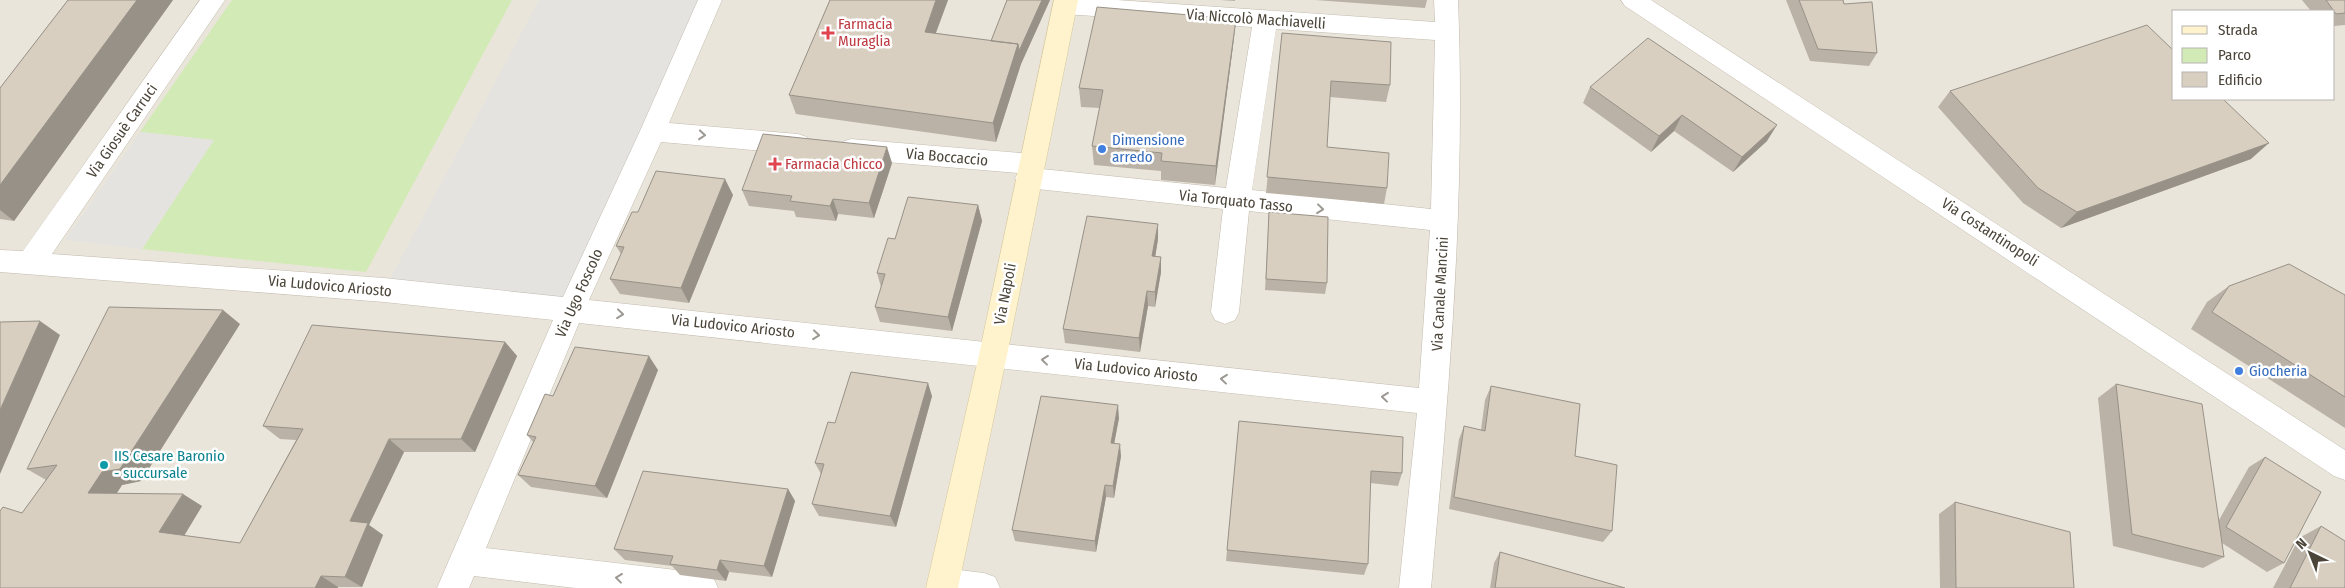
<svg xmlns="http://www.w3.org/2000/svg" width="2345" height="588" font-family="'Fira Sans Condensed',sans-serif">
<style>
.residential{fill:#eae5da;fill-rule:evenodd}
.green{fill:#d2eab5}
.parking{fill:#e5e3e0}
.lines{fill:none;stroke-linecap:round;stroke-linejoin:round}
.minor-casing{stroke:#c2bbae;stroke-width:1}
.secondary-casing{stroke:#d6c79b;stroke-width:1}
.minor{fill:#fff;fill-rule:evenodd}
.secondary{fill:#fff3cd;fill-rule:evenodd}
.wall{fill:#bab2a6}
.shaded-wall{fill:#979187}
.building{fill:#d8cfc1;stroke:#979187}
.oneway{stroke:#9c9892}
.health-dot{fill:#e0444e;stroke:#fff;stroke-width:2}
.shop-dot{fill:#3f7fe0;stroke:#fff;stroke-width:2}
.culture-dot{fill:#0f9aa8;stroke:#fff;stroke-width:2}
.labels{text-anchor:middle;dominant-baseline:central;stroke-width:5;stroke-linejoin:round;paint-order:stroke}
.street-label{font-size:15px;fill:#4b4439;stroke:#fff}
.health-label{font-size:15px;fill:#be3a42;stroke:#fff;text-anchor:start}
.shop-label{font-size:15px;fill:#366cbe;stroke:#fff;text-anchor:start}
.culture-label{font-size:15px;fill:#0d838f;stroke:#fff;text-anchor:start}
</style>
<rect width="100%" height="100%" fill="#f6f3ec"/>
<!-- residential -->
<path class="residential" d="M0,0H2345V588H0ZM2174,11H2334V99H2174Z"/>
<!-- green -->
<path class="green" d="M232,0H512L366,272L142,249L213,140L140,132Z"/>
<!-- parking -->
<path class="parking" d="M539,0H710L571,309L384,290Z
M140,132L214,140L142,249L65,240Z"/>
<g class="lines">
<!-- minor casing -->
<g class="minor-casing">
<path id="minor" d="M200,0H225L52,254L384,278L563,297L640,131L698,0H722L669,123L798,134L807,137L811,144L807,151L798,154L661,142L589,300L1419,388L1430,230L1249,211L1239,312L1235,320L1225,324L1215,320L1211,312L1223,209L1028,188L1019,185L1015,178L1018,173L851,159L842,156L838,149L842,142L851,139L1032,154L1041,157L1045,164L1042,169L1226,188L1252,27L1065,14L1057,11L1053,5L1056,0H1117L1435,22L1434,0H1458C1466,197 1449,392 1431,588H1399L1417,413L579,323L486,548L702,573L713,577L718,588H575L474,576L469,588H437L553,320L384,302L0,272V250L23,251ZM1276,29L1435,40L1431,209L1252,190Z
M1621,0H1651L2345,450V480L2334,476L1625,6Z
M943,568L984,573L995,577L1000,588H930L927,583L932,572Z"/>
</g>
<!-- secondary casing -->
<g class="secondary-casing">
<path id="secondary" d="M1054,0H1078L1007,355L958,588H926L979,355Z"/>
</g>
<!-- minor -->
<use href="#minor" class="minor"/>
<!-- secondary -->
<use href="#secondary" class="secondary"/>
</g>
<!-- wall -->
<path class="wall" d="M68,0H173L14,221L0,219V88Z
M830,0H948L936,33L991,41L1007,0H1050L1021,64L996,142L796,114L789,95Z
M1220,0H1235V1Z
M1315,0H1427L1425,8Z
M1786,0H1843L1844,4L1877,53L1869,66L1810,61Z
M2302,0H2345V25L2334,26V11H2311Z
M1282,33L1390,85L1386,102L1330,97L1327,147L1387,188L1384,204L1266,193Z
M1234,38L1215,185L1161,180V171L1094,165L1092,146L1100,108L1081,107L1079,88Z
M1590,87L1767,141L1733,172L1674,131L1651,152L1583,103Z
M1950,91L2251,159L2061,228L2023,203L1938,107Z
M892,163L874,218L838,214L836,221L796,217L794,211L749,206L742,190Z
M733,195L689,303L620,294L610,279L621,254L616,246Z
M978,205L982,221L952,331L880,322L875,307L881,287L877,273L895,239Z
M1269,212L1327,283L1325,294L1265,290Z
M1158,239L1155,256L1161,272L1155,307L1148,306L1140,352L1065,343L1063,329Z
M2229,286L2345,295V428L2191,329L2207,302Z
M240,324L141,481L122,485L117,493L202,506L184,536L240,543L296,440L280,439L263,426L505,342L517,356L475,452H404L369,525L383,535L362,587L0,588L22,513L46,480L27,469Z
M658,370L607,498L531,487L518,475L533,442L527,435L553,396Z
M2116,384L2219,520L2249,467L2265,457L2284,563L2267,572L2222,543L2224,557L2203,568L2113,546L2098,398Z
M1491,386L1575,456L1612,531L1603,542L1449,509L1459,439L1464,426L1481,430L1485,400Z
M932,396L896,527L819,516L812,504L821,474L815,463L835,423Z
M1119,418L1114,443L1121,456L1114,498L1106,497L1096,552L1015,541L1012,530Z
M1239,421L1402,473L1398,486L1370,483L1368,564L1364,575L1226,561Z
M788,489L795,501L772,577L729,572L726,581L680,575L672,566L625,560L614,549Z
M1955,502L2074,588H1940L1939,514Z
M2321,526L2345,588H2273L2299,538Z
M1500,552L1625,588H1490L1494,563Z"/>
<!-- shaded-wall -->
<path class="shaded-wall" d="M137,0H173L14,221L0,210V185Z
M936,0H948L929,51L925,32Z
M1042,0H1050L1021,64L996,142L993,123L1018,44Z
M1236,19L1234,38L1215,185L1216,166Z
M1682,115L1674,131L1651,152L1659,136Z
M1777,125L1767,141L1733,172L1742,157Z
M2269,143L2251,159L2061,228L2077,212Z
M887,147L892,163L874,218L869,203Z
M725,179L733,195L689,303L681,288Z
M833,199L838,214L836,221L830,206Z
M978,205L982,221L952,331L948,317Z
M1158,224V239L1153,271L1152,256Z
M1161,257V272L1155,307V292Z
M1147,291L1148,306L1140,352L1139,338Z
M223,310L240,324L141,481L122,485L109,505L88,493L102,472Z
M40,321L60,335L0,474V410Z
M505,342L517,356L475,452L461,439Z
M649,356L658,370L607,498L595,486Z
M928,383L932,396L896,527L890,516Z
M1118,405L1119,418L1112,455L1111,443Z
M389,439L404,452L369,525L383,535L362,587L345,577L350,521Z
M1120,444L1121,456L1114,498L1113,486Z
M1105,485L1106,497L1096,552L1095,541Z
M788,489L795,501L772,577L764,566Z
M183,494L202,506L179,544L159,532Z
M720,560L729,572L726,581L717,570Z
M321,576L338,587V588H315Z"/>
<!-- building -->
<path class="building" d="M68,0H137L0,185V88Z
M830,0H936L925,32L1018,44L993,123L789,95Z
M1007,0H1042L1019,51L1018,44L991,41Z
M1799,0H1843L1844,4L1872,2L1877,53L1818,49Z
M2326,0H2345V13L2336,14Z
M1097,7L1236,19L1216,166L1161,161L1162,153L1092,146L1103,90L1079,88Z
M2147,25L2174,51V99H2223L2269,143L2077,212L2038,188L1950,91Z
M1282,33L1391,42L1390,85L1331,81L1327,147L1389,153L1387,188L1267,177Z
M1648,38L1777,125L1742,157L1682,115L1659,136L1590,87Z
M763,134L887,147L869,203L833,199L830,206L790,201L792,196L742,190Z
M656,171L725,179L681,288L610,279L624,247L616,246L632,212H638Z
M908,197L978,205L948,317L875,307L885,274L877,273L888,238L895,239Z
M1269,212L1328,217L1327,283L1266,279Z
M1087,216L1158,224L1152,256L1161,257L1155,292L1147,291L1139,338L1063,329Z
M2289,264L2345,295V397L2212,312L2229,286Z
M109,307L223,310L120,469L102,472L88,493L183,494L159,532L240,543L303,429L263,426L312,325L505,342L461,439H389L350,521L368,523L345,577L321,576L315,588H0V511L3,507L22,513L57,465L27,469Z
M40,321L0,410V322Z
M575,347L649,356L595,486L518,475L536,437L527,435L545,394L553,396Z
M851,372L928,383L890,516L812,504L824,464L815,463L828,422L835,423Z
M2116,384L2202,404L2224,557L2132,534Z
M1491,386L1580,404L1575,456L1617,465L1612,531L1454,497L1464,426L1485,431Z
M1041,396L1118,405L1111,443L1120,444L1113,486L1105,485L1095,541L1012,530Z
M1239,421L1403,437L1402,473L1371,471L1368,564L1227,550Z
M2265,457L2321,492L2284,563L2226,527Z
M643,471L788,489L764,566L720,560L717,570L670,564L673,556L614,549Z
M1955,502L2070,532L2074,588H1956Z
M2321,526L2345,541V588H2290Z
M1500,552L1625,588H1495Z"/>
<!-- one-way arrows -->
<defs><path id="oneway-chevron" d="M-2-3.5L2.5 0L-2 3.5" fill="none" stroke-width="1.6" stroke-linecap="round" stroke-linejoin="round" transform="scale(1.25)"/></defs>
<g class="oneway">
<use href="#oneway-chevron" transform="translate(702 135) rotate(5)"/>
<use href="#oneway-chevron" transform="translate(1320 209) rotate(6)"/>
<use href="#oneway-chevron" transform="translate(620 314) rotate(6)"/>
<use href="#oneway-chevron" transform="translate(816 335) rotate(6)"/>
<use href="#oneway-chevron" transform="translate(1045 360) rotate(-174)"/>
<use href="#oneway-chevron" transform="translate(1224 379) rotate(-174)"/>
<use href="#oneway-chevron" transform="translate(1385 397) rotate(-174)"/>
<use href="#oneway-chevron" transform="translate(619 578) rotate(-173)"/>
</g>
<!-- markers -->
<g class="health-dot">
<path d="M825.5 25.5h5v5h5v5h-5v5h-5v-5h-5v-5h5z"/>
<path d="M772.5 156.5h5v5h5v5h-5v5h-5v-5h-5v-5h5z"/>
</g>
<g class="shop-dot">
<circle cx="1102" cy="149" r="5"/>
<circle cx="2239" cy="371" r="5"/>
</g>
<circle class="culture-dot" cx="104" cy="465" r="5"/>
<g class="labels">
<!-- street labels -->
<g class="street-label">
<text transform="translate(1256 19) rotate(4)">Via Niccolò Machiavelli</text>
<text transform="translate(122 131) rotate(-55)">Via Giosuè Carruci</text>
<text transform="translate(947 157) rotate(5)">Via Boccaccio</text>
<text transform="translate(1236 201) rotate(6)">Via Torquato Tasso</text>
<text transform="translate(1990 232) rotate(33)">Via Costantinopoli</text>
<text transform="translate(330 286) rotate(5)">Via Ludovico Ariosto</text>
<text transform="translate(579 293) rotate(-66)">Via Ugo Foscolo</text>
<text transform="translate(1005 294) rotate(-79)">Via Napoli</text>
<text transform="translate(1440 294) rotate(-87)">Via Canale Mancini</text>
<text transform="translate(733 326) rotate(6)">Via Ludovico Ariosto</text>
<text transform="translate(1136 370) rotate(6)">Via Ludovico Ariosto</text>
</g>
<!-- health labels -->
<g class="health-label">
<text x="838" y="24">Farmacia<tspan x="838" dy="17">Muraglia</tspan></text>
<text x="785" y="164">Farmacia Chicco</text>
</g>
<!-- shop labels -->
<g class="shop-label">
<text x="1112" y="140">Dimensione<tspan x="1112" dy="17">arredo</tspan></text>
<text x="2249" y="371">Giocheria</text>
</g>
<!-- culture labels -->
<g class="culture-label">
<text x="114" y="456">IIS Cesare Baronio<tspan x="114" dy="17">- succursale</tspan></text>
</g>
</g>
<!-- legend -->
<rect x="2172" y="10" width="162" height="90" fill="#ffffff" stroke="#b7b4b0"/>
<rect x="2182" y="26" width="25" height="8" fill="#fff3cd" stroke="#b7b4b0"/>
<text x="2218" y="35" font-size="15" fill="#4b4439">Strada</text>
<rect x="2182" y="48" width="25" height="15" fill="#d2eab5" stroke="#b7b4b0"/>
<text x="2218" y="60" font-size="15" fill="#4b4439">Parco</text>
<rect x="2182" y="72" width="25" height="15" fill="#d8cfc1" stroke="#b7b4b0"/>
<text x="2218" y="85" font-size="15" fill="#4b4439">Edificio</text>
<!-- north arrow -->
<g transform="translate(2310 553) rotate(317)" stroke="#ffffff" stroke-width="4" paint-order="stroke">
<path d="M0-4L9 19L0 12L-9 19Z" fill="#4b4439"/>
<text y="-8" font-size="14" font-weight="bold" text-anchor="middle" fill="#4b4439">N</text>
</g>
</svg>
